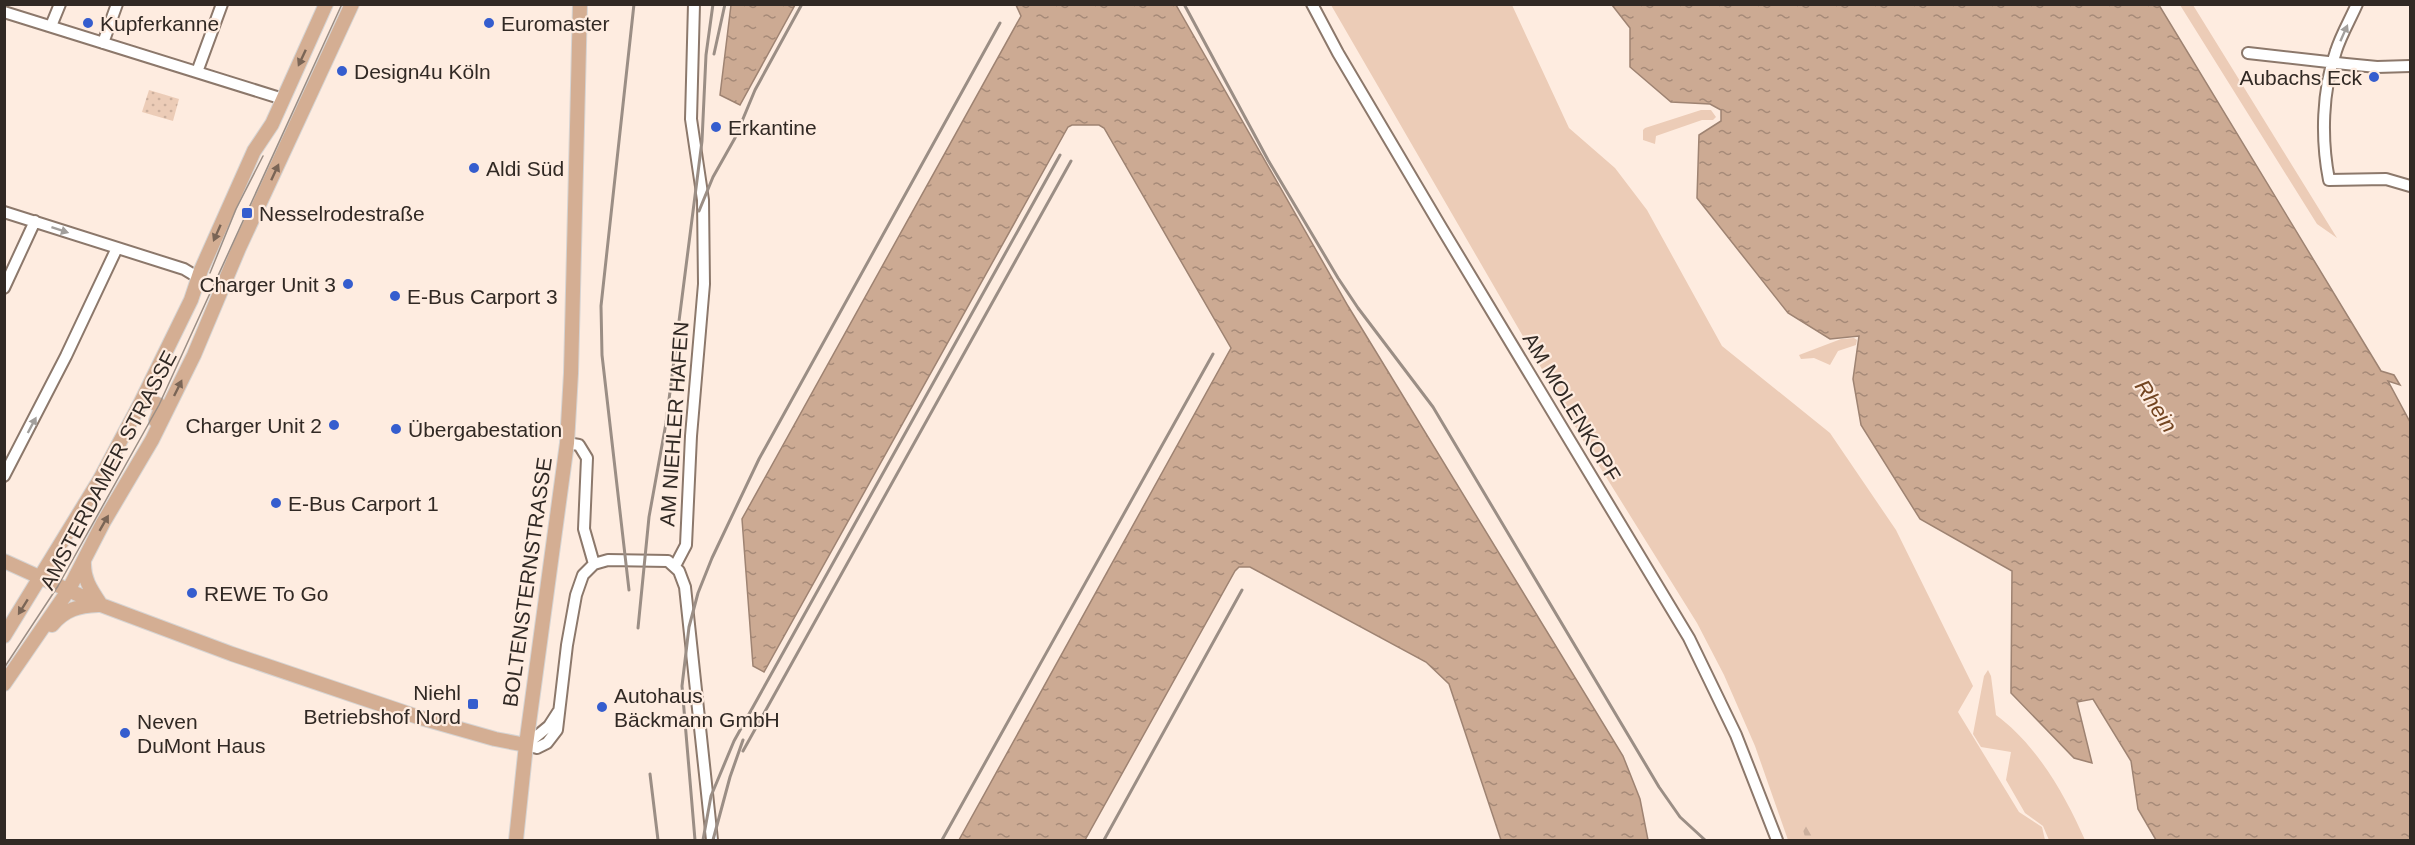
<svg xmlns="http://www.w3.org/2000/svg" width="2415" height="845" font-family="Arial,sans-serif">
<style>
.grass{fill:#ecccb7}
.forest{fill:url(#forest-firs)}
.park{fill:url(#park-dots)}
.water{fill:url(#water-ripples);stroke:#9e8372;stroke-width:1.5}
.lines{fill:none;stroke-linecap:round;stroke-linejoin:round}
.minor-casing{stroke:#8c786b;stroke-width:14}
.major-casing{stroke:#d6d4d3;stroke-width:16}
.minor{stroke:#fff;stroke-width:10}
.major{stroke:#d4ae93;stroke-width:14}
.tram{stroke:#9b8e85;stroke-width:1.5}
.rail{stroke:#9b8e85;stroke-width:3}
.oneway{fill:#a29f9c}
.oneway2{fill:#7a6556}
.poi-dot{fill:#355dce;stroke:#feece0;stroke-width:2}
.labels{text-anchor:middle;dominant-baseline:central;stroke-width:4.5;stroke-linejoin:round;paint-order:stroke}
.poi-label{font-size:21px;fill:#312924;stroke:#feece0;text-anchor:start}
.street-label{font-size:21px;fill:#312924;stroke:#feece0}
.water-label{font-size:22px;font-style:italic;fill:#734521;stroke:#feece0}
</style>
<defs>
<pattern id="forest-firs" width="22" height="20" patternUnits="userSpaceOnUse" patternTransform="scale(1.5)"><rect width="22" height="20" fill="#ecccb7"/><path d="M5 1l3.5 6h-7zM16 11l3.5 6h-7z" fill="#cbaf9d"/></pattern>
<pattern id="park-dots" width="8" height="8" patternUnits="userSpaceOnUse" patternTransform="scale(1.5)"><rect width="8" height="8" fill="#ecccb7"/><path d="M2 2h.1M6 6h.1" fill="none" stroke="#cbaf9d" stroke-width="1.8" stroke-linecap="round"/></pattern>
<pattern id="water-ripples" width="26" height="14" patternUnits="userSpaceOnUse" patternTransform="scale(1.5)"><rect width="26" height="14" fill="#ccaa93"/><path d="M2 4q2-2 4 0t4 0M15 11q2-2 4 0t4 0" fill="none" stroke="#a68a78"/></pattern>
</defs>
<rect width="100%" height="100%" fill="#feece0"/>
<!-- grass -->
<path class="grass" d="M1331,5H1512L1569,128L1615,168L1647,210L1722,346L1830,433L1896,530L1973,686L1958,712L2019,812L2042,827L2045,840H1788L1755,746L1724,675L1697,623L1583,440Z
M2180,5H2193L2337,238L2317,224Z
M1701,110H1711L1716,117L1713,120H1702L1656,136L1655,144L1643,140V130L1645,128Z
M1854,338L1857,340L1856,345L1838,351L1830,365L1814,358L1801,359L1799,355L1841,339Z
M1988,670L1991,676L1996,715C2037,745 2065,795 2085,840H2049L2043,826L2025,813L2006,780L2011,752L1981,747L1973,734L1984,676Z"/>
<!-- forest -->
<path class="forest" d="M1805,809L1818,823L1824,840H1806L1802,827Z"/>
<!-- park -->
<path class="park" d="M149,90L179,99L173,121L142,112Z"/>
<!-- water -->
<path class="water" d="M731,5H795L740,105L720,95Z
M1016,5H1176L1348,306L1623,756L1640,799L1648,840H1501L1449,684L1426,662L1250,567H1239L1235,571L1085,840H959L1231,348L1104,128L1099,125H1072L1068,127L764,672L753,666L742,519L1021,16Z
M1612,5H2159L2381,371L2394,375L2400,385L2388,381L2410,422V840H2156L2138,809L2131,761L2093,699L2077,702L2092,763L2074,758L2011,693L2012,571L1920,519L1861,425L1853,379L1859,336L1830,339L1788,313L1697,198L1699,135L1721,121V110L1710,104L1671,102L1630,67V28Z"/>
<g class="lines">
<!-- minor casing -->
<g class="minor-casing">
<path id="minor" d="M1312,4L1338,53L1441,227L1689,638L1736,735L1777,840
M2357,4C2350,20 2341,35 2336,51C2322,91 2321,139 2329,180L2386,179L2410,186
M4,12L283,99
M51,26L60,4
M103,43L117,4
M2248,53L2346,64L2377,67L2410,66
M197,72L222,4
M4,212L184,269L199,278
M4,288L35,221
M567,443L579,445L587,458L584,529L594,564
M4,476L66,356L117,248
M675,566L686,545L691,436L704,284L703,200L691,119L694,4
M526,745L537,748L547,743L557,730L567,645L576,595L583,575L594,564L608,560L668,561L679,571L685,587L712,840
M526,745L549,726L558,712"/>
</g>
<!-- major casing -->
<g class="major-casing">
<path id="major" d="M140,404L150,401L159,405L160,411L156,421
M4,561L101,605L232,654L421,718L495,739L526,745
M84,561C83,579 91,590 101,605
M52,625C65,609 79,606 98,605
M4,636L99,481L140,404L191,300L201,270L254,151L272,124L326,4
M4,684L68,591L103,523L152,440L194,355L239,248L352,4
M516,840L526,745L567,443L571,373L580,4"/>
</g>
<!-- minor -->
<use href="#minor" class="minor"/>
<!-- major -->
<use href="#major" class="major"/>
<!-- tram -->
<path class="tram" d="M210,273L236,209L263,156
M4,668L58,586L159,405L342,4"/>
<!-- rail -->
<path class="rail" d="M1184,4L1268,160L1338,278L1358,308L1433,407L1659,787L1680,817L1705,840
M714,54L725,4
M699,211L713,177L735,138L755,90L802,4
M629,590L602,355L601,306L634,4
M638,628L649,517L666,423L702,141L706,55L713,4
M743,751L1071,161
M650,774L658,840
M695,840L682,686L689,627L698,593L712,558L759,459L1000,23
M703,840L711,796L734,741L1060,155
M713,840L730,777L743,740
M942,840L1213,354
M1104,840L1242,590"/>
</g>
<!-- one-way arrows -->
<defs><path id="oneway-solid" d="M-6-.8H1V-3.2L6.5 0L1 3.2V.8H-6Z" transform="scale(1.5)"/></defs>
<g class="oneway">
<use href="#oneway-solid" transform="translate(2344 33) rotate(-66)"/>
<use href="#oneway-solid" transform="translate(60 230) rotate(18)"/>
<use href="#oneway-solid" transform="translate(32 425) rotate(-62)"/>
</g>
<g class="oneway2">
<use href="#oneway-solid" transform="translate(302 58) rotate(115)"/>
<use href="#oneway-solid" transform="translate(275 172) rotate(-65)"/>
<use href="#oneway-solid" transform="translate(217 233) rotate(114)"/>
<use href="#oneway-solid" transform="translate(178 388) rotate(-64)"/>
<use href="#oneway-solid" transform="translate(104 523) rotate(-60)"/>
<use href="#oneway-solid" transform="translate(23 607) rotate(122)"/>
</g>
<!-- markers -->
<g class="poi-dot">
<circle cx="88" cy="23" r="6"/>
<circle cx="489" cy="23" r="6"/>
<circle cx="342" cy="71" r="6"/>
<circle cx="2374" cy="77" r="6"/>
<circle cx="716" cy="127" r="6"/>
<circle cx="474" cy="168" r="6"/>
<rect x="241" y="207" width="12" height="12" rx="3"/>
<circle cx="348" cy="284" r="6"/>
<circle cx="395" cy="296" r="6"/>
<circle cx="334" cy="425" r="6"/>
<circle cx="396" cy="429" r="6"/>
<circle cx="276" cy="503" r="6"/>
<circle cx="192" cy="593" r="6"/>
<rect x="467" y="698" width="12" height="12" rx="3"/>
<circle cx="602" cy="707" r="6"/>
<circle cx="125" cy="733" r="6"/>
</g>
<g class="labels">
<!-- poi labels -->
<g class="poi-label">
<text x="100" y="23">Kupferkanne</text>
<text x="501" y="23">Euromaster</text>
<text x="354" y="71">Design4u Köln</text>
<text x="2362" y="77" text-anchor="end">Aubachs Eck</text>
<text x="728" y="127">Erkantine</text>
<text x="486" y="168">Aldi Süd</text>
<text x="259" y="213">Nesselrodestraße</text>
<text x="336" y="284" text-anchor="end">Charger Unit 3</text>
<text x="407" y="296">E-Bus Carport 3</text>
<text x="322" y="425" text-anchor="end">Charger Unit 2</text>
<text x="408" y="429">Übergabestation</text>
<text x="288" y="503">E-Bus Carport 1</text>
<text x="204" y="593">REWE To Go</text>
<text x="461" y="692" text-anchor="end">Niehl<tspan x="461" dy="24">Betriebshof Nord</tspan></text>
<text x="614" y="695">Autohaus<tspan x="614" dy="24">Bäckmann GmbH</tspan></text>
<text x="137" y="721">Neven<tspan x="137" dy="24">DuMont Haus</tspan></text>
</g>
<!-- street labels -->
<g class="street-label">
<text transform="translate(1572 407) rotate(59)">AM MOLENKOPF</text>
<text transform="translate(674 424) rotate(-86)">AM NIEHLER HAFEN</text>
<text transform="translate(108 470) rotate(-62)">AMSTERDAMER STRASSE</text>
<text transform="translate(527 582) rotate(-82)">BOLTENSTERNSTRASSE</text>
</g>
<!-- water labels -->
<g class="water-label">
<text transform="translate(2156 406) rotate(57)">Rhein</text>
</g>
</g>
<!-- border -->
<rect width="2415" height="845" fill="none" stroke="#312924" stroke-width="12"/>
</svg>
